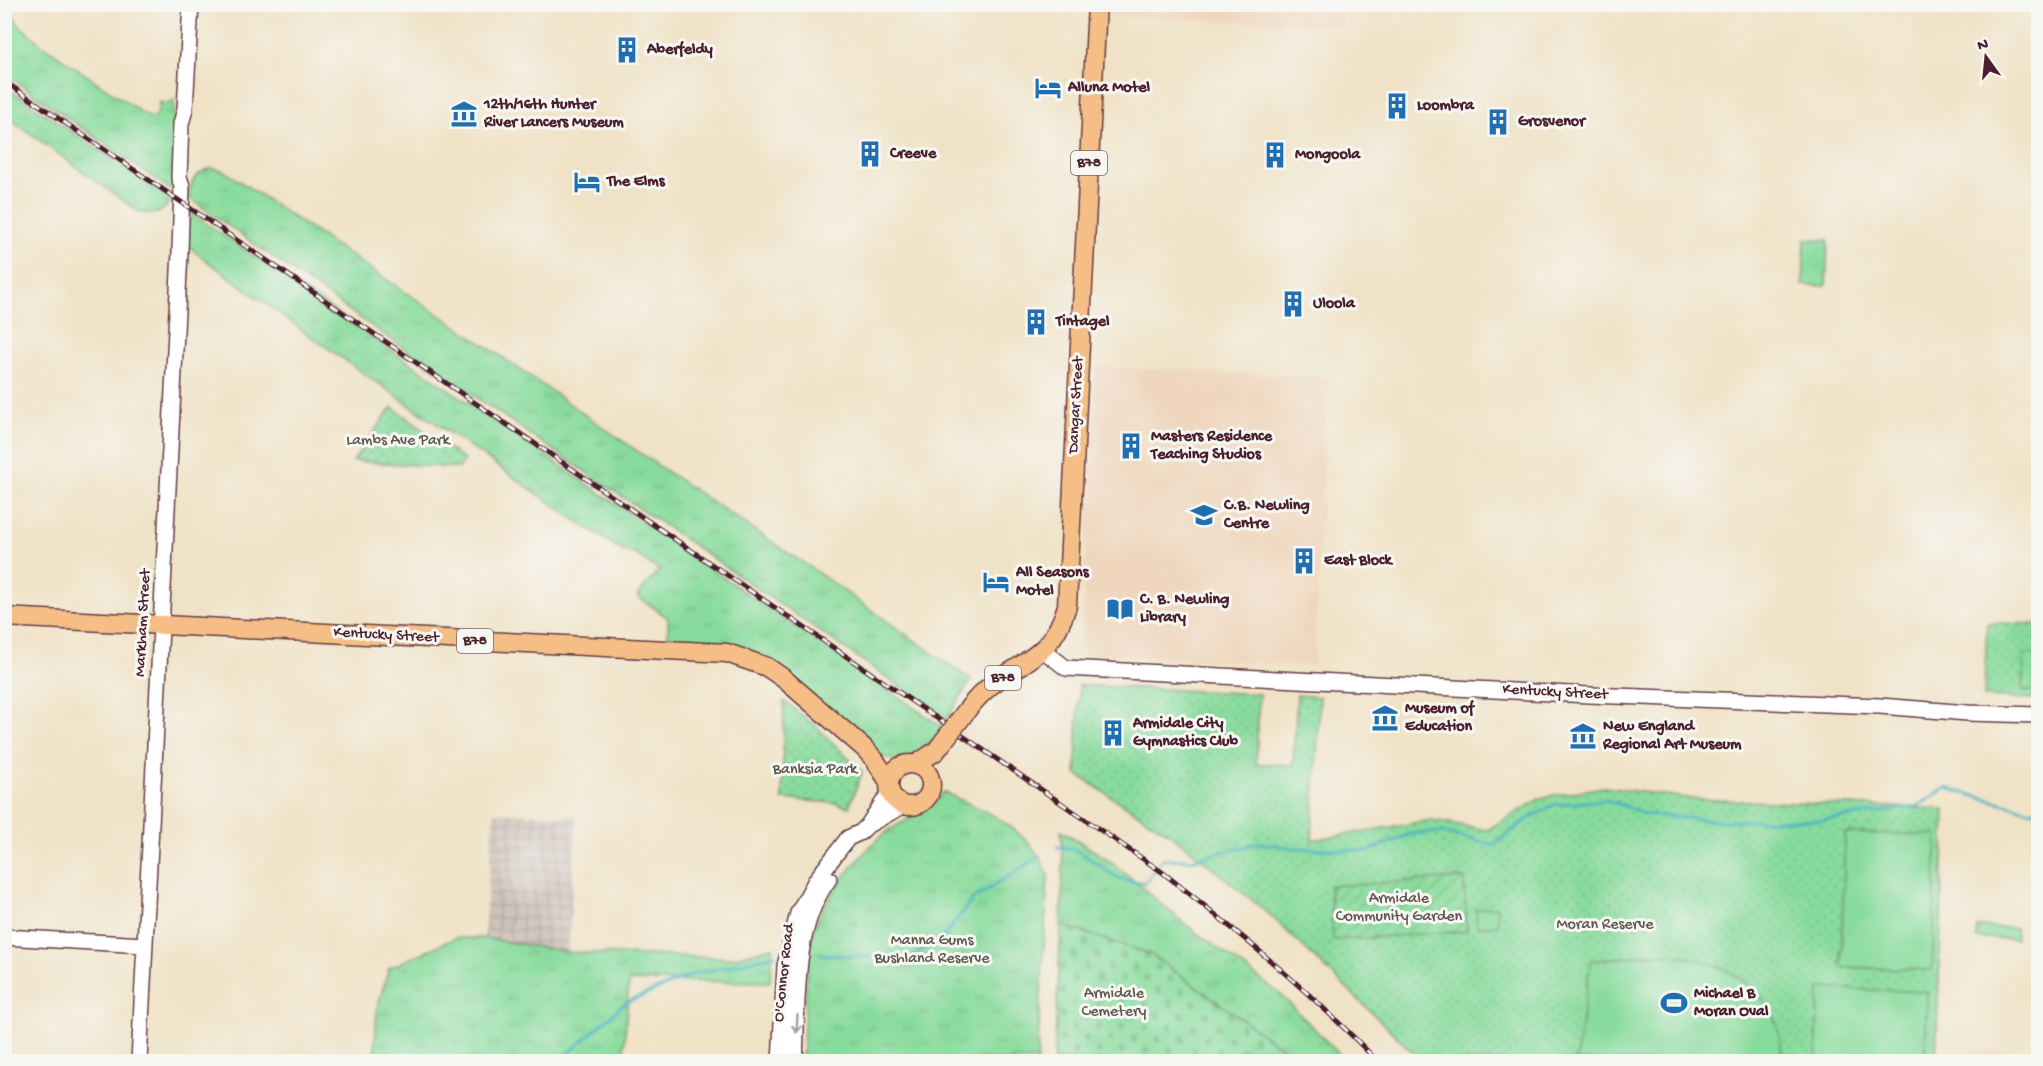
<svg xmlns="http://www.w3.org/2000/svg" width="2043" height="1066" font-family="'Gochi Hand',sans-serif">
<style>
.built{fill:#efd6bc}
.industrial{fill:url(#industrial-grid)}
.grass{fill:url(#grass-tufts);stroke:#697d64;stroke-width:1.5}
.cemetery{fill:url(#cemetery-stones);stroke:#697d64;stroke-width:1.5}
.park{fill:url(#park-dots);stroke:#697d64;stroke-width:1.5}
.garden{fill:url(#garden-furrows);stroke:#697d64;stroke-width:1.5}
.pitch{fill:#88db9c;stroke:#697d64;stroke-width:1.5}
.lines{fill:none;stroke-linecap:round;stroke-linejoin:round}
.stream{stroke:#44b2bf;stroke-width:3}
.minor-casing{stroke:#633c42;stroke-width:18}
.major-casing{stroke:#633c42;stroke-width:21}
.minor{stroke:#fff;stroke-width:15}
.major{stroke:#f6be87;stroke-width:18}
.rail-casing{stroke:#4a1f2b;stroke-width:5}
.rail{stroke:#f6f6f2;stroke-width:3;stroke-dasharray:9;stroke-linecap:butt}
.major-bridge-casing{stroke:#633c42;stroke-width:21;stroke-linecap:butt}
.major-bridge{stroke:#f6be87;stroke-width:18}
.oneway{stroke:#ae9aa0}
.labels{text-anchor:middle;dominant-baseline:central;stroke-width:6;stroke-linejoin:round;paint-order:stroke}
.shield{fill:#f6f6f2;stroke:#7e6067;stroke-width:1.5}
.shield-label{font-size:15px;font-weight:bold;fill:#4a1f2b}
.poi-label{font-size:16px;font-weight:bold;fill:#4a1f2b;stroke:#f6f6f2;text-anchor:start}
.street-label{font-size:16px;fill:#4a1f2b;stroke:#f6f6f2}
.park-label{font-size:16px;fill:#5d574d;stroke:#f6f6f2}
</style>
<defs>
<pattern id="industrial-grid" width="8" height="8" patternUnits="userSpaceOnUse" patternTransform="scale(1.5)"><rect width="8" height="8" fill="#cdc2b9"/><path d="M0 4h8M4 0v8" fill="none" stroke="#b2a69f"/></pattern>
<pattern id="grass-tufts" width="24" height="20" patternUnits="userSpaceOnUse" patternTransform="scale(1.5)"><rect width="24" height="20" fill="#88db9c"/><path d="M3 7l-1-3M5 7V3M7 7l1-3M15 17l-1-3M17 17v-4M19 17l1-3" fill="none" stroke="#77bc87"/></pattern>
<pattern id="cemetery-stones" width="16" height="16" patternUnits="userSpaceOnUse" patternTransform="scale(1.5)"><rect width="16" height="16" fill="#88db9c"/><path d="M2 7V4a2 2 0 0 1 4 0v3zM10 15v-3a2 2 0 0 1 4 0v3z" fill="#77bc87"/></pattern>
<pattern id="park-dots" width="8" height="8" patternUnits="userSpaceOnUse" patternTransform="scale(1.5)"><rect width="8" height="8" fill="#88db9c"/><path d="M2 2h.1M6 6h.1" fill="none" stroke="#77bc87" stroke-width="1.8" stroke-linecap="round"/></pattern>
<pattern id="garden-furrows" width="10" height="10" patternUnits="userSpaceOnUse" patternTransform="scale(1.5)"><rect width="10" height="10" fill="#88db9c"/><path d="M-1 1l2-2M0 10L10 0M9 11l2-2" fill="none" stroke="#77bc87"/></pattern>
</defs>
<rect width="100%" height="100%" fill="#f6f6f2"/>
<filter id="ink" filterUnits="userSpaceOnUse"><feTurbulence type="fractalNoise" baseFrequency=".0167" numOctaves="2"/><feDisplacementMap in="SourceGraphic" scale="12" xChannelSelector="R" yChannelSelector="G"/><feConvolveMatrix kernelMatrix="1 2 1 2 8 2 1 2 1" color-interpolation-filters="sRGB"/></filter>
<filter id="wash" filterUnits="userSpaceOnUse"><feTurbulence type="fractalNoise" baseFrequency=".008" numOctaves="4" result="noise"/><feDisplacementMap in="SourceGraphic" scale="24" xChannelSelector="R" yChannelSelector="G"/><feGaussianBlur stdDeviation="1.35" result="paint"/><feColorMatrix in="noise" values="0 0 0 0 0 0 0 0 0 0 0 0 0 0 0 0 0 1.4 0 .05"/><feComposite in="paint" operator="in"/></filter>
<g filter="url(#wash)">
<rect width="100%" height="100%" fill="#f0e2c6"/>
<!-- built -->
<path class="built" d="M1111,5H1343L1342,26L1110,16Z
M1095,367L1328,377L1314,665L1081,654Z
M1966,1050L2038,1053V1061H1966Z"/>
<!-- industrial -->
<path class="industrial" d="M494,812L577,817L568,952L484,938Z"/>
<!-- grass -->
<path class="grass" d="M5,5H10L12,13L18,24L42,45L150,118L156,116L159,109V102C165,105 169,104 174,100V192L5,74Z
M5,87L171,198C163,215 157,215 139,212L5,115Z
M212,168L224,171L495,352L666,471L814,570L971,680L947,719C695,543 438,376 188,197C191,181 195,172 212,168Z
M188,211L942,727L937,735L939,737C916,758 907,767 876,754L770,659L744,648L714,642L668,640V618L637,596L659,570L635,554L623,551L584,526L310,336L195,252L187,243Z
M943,792C986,811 1030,828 1048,875L1037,1061L802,1062C805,1020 804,975 813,934C819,904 861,853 884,834C902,819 931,813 943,792Z
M1061,830L1112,862L1189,927L1279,993L1346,1061H1292V1055L1150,954L1061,925L1063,864Z
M455,938H484L568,952L732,958L773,947L770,982L629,981L623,1061H374L377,1008L389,968Z"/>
<!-- cemetery -->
<path class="cemetery" d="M1061,925L1150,954L1292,1055V1061H1054Z"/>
<!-- park -->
<path class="park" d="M392,407L464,460L459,468L353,461Z
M1987,623L2038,624V699L1984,697Z
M1079,685L1259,694L1256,764L1293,765L1297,695L1320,697L1312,840L1432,820L1487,830L1543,797L1604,787L1694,799L1945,809L1936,1061H1422L1268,913L1173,836L1076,774Z
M784,701L817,727L862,772L849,807L835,803L782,799Z"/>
<!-- garden -->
<path class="garden" d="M1464,878L1467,931L1333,940L1330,886Z"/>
<!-- pitch -->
<path class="pitch" d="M1805,239L1828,240L1826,286L1803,285Z
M2024,654H2038V691H2023Z
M1845,833L1937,835L1932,970L1841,967Z
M1497,907L1498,925L1477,927L1476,909Z
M1977,927L2016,928V939L1976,938Z
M1654,954C1720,955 1782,987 1782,1061H1576L1591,961Z
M1819,988L1927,992L1925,1061H1816Z"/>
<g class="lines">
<!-- stream -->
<path class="stream" d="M1057,847C1083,846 1099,869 1121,879C1128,881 1137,882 1145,883L1163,859L1191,860L1259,843L1295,848L1368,851L1411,834L1441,832L1493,845L1528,819L1553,805L1606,800L1628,807L1644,814L1718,821L1824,820L1916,807L1946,788L2031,811L2038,810
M821,954L856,957H911L943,937L973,899L1040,856
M559,1062L625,1003L694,974L775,955"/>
</g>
</g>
<g filter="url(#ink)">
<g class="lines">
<!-- minor casing -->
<g class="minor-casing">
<path id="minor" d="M1043,650L1066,668L1589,695L1880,706L1968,713L2038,715
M870,824L904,805
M4,937L145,945
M139,1062L180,252L182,186L179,177L181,124L185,109L191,4
M780,1062L785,966L798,913L816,880L848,838L861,832L868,825L890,792
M795,1062C798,1002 792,929 829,879"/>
</g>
<!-- major casing -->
<g class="major-casing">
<path id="major" d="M4,617L727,653L767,667L783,678L864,748L875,760L889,782
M967,710C975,700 983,691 994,683C1029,658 1053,653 1067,606L1097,4
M889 785a21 21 0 1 1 42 0a21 21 0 1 1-42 0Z
M915,765L936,751L943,742"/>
</g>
<!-- minor -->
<use href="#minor" class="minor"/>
<!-- major -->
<use href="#major" class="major"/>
<!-- rail casing -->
<g class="rail-casing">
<path id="rail" d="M4,81L1162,872C1237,931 1311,992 1378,1062"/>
</g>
<!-- rail -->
<use href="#rail" class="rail"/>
<!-- major-bridge casing -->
<g class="major-bridge-casing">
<path id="major-bridge" d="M943,742L967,710"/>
</g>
<!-- major-bridge -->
<use href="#major-bridge" class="major-bridge"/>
</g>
<!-- one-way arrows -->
<defs><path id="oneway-shaft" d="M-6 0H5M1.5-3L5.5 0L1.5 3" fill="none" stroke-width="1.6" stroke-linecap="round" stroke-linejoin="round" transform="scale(1.5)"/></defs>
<use class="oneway" href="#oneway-shaft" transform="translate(797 1024) rotate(93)"/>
</g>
<!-- icons -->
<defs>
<g id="building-bare" transform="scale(2.07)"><path d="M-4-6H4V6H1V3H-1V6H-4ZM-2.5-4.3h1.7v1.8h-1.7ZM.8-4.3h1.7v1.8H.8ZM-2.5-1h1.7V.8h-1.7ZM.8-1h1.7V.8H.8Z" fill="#1f6fb2" stroke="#f6f6f2" stroke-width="2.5" paint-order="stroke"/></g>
<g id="hotel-bare" transform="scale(2.07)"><path d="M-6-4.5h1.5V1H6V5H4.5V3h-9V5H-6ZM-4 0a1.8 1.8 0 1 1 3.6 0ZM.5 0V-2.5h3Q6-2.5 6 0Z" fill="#1f6fb2" stroke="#f6f6f2" stroke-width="2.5" paint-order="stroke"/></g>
<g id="museum-bare" transform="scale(2.07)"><path d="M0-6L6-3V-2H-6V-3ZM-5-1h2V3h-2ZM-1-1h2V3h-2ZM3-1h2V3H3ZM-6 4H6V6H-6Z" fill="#1f6fb2" stroke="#f6f6f2" stroke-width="2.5" paint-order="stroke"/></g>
<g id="university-bare" transform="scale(2.07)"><path d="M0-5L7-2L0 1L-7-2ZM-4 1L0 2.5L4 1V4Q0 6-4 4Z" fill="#1f6fb2" stroke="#f6f6f2" stroke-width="2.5" paint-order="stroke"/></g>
<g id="library-bare" transform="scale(2.07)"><path d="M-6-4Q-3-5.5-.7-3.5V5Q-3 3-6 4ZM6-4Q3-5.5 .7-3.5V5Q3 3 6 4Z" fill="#1f6fb2" stroke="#f6f6f2" stroke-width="2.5" paint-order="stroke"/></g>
<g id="stadium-bare" transform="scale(2.07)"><path d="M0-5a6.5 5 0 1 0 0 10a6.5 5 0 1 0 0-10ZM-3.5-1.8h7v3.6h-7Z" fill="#1f6fb2" stroke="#f6f6f2" stroke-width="2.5" paint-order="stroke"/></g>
</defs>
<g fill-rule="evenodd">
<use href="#building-bare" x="627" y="50"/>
<use href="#hotel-bare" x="1048" y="88"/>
<use href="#building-bare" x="1397" y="106"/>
<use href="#museum-bare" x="464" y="114"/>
<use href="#building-bare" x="1498" y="122"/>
<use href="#building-bare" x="870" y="154"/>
<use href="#building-bare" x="1275" y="155"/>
<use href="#hotel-bare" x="587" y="182"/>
<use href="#building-bare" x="1293" y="304"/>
<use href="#building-bare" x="1036" y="322"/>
<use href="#building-bare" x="1131" y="446"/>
<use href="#university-bare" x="1204" y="515"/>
<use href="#building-bare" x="1304" y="561"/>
<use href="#hotel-bare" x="996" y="582"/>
<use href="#library-bare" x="1120" y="609"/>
<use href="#museum-bare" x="1385" y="718"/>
<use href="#building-bare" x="1113" y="733"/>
<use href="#museum-bare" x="1583" y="736"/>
<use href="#stadium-bare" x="1674" y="1003"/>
</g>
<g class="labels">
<!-- shield labels -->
<g class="shield">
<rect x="1071" y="151" width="36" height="24" rx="4.5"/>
<rect x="457" y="629" width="36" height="24" rx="4.5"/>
<rect x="985" y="666" width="36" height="24" rx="4.5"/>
</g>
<g class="shield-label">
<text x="1089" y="163">B78</text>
<text x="475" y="641">B78</text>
<text x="1003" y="678">B78</text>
</g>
<!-- poi labels -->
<g class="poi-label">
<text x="647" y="50">Aberfeldy</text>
<text x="1068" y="88">Alluna Motel</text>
<text x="484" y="105">12th/16th Hunter<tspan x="484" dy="18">River Lancers Museum</tspan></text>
<text x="1417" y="106">Loombra</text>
<text x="1518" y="122">Grosvenor</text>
<text x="890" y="154">Creeve</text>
<text x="1295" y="155">Mongoola</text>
<text x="607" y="182">The Elms</text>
<text x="1313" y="304">Uloola</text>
<text x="1056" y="322">Tintagel</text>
<text x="1151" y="437">Masters Residence<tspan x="1151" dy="18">Teaching Studios</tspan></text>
<text x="1224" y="506">C.B. Newling<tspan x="1224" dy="18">Centre</tspan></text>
<text x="1324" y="561">East Block</text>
<text x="1016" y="573">All Seasons<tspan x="1016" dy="18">Motel</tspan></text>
<text x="1140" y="600">C. B. Newling<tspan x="1140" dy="18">Library</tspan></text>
<text x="1405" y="709">Museum of<tspan x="1405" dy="18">Education</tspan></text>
<text x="1133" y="724">Armidale City<tspan x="1133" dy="18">Gymnastics Club</tspan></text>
<text x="1603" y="727">New England<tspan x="1603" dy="18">Regional Art Museum</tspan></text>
<text x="1694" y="994">Michael B<tspan x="1694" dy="18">Moran Oval</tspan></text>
</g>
<!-- street labels -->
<g class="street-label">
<text transform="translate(1077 405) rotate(-87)">Dangar Street</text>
<text transform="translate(144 623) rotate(-87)">Markham Street</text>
<text transform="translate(386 636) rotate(3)">Kentucky Street</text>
<text transform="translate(1555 693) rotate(3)">Kentucky Street</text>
<text transform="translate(785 973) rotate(-84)">O'Connor Road</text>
</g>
<!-- park labels -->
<g class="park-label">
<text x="398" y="441">Lambs Ave Park</text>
<text x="815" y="770">Banksia Park</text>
<text x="1399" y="899">Armidale<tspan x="1399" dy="18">Community Garden</tspan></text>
<text x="1605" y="925">Moran Reserve</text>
<text x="932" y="941">Manna Gums<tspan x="932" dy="18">Bushland Reserve</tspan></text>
<text x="1114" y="994">Armidale<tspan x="1114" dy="18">Cemetery</tspan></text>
</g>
</g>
<!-- margin -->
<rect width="2043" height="1066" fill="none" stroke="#f6f6f2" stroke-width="24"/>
<!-- north arrow -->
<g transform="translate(1986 57) rotate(345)" stroke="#f6f6f2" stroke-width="4.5" paint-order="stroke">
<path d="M0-4.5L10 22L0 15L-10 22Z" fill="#4a1f2b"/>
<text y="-9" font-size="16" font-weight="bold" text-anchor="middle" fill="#4a1f2b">N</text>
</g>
</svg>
